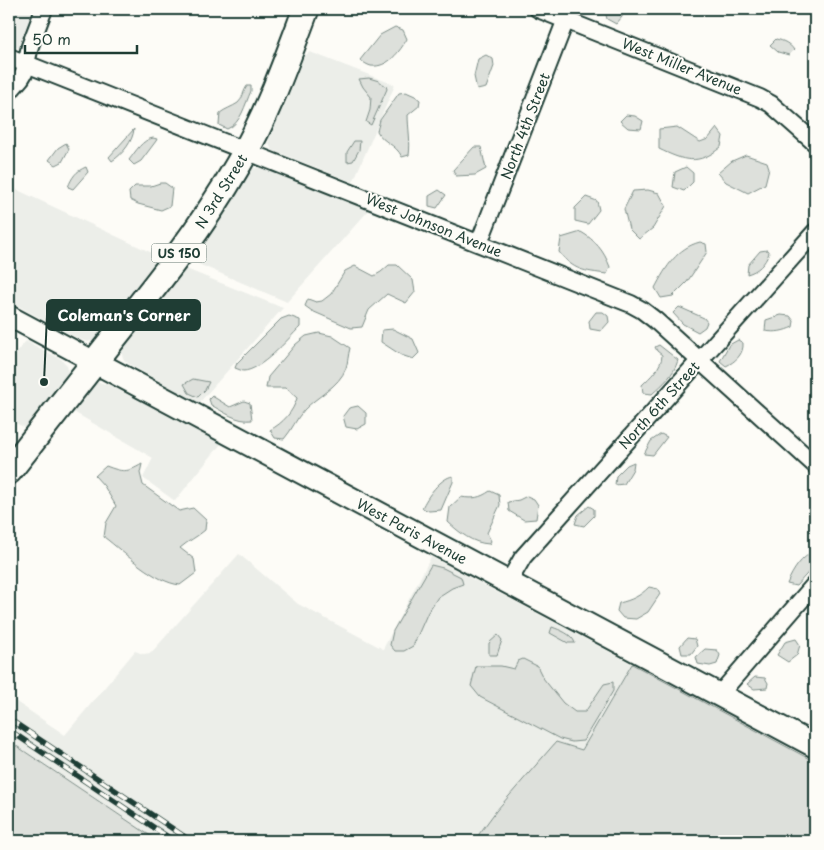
<svg xmlns="http://www.w3.org/2000/svg" width="824" height="850" font-family="'Playpen Sans',sans-serif">
<style>
.built{fill:#eceee9}
.green{fill:#dde0db;stroke:#7e8e88}
.lines{fill:none;stroke-linecap:round;stroke-linejoin:round}
.minor-casing{stroke:#1f3d34;stroke-width:20}
.tertiary-casing{stroke:#1f3d34;stroke-width:24}
.secondary-casing{stroke:#1f3d34;stroke-width:26}
.primary-casing{stroke:#1f3d34;stroke-width:29}
.minor{stroke:#fdfcf7;stroke-width:16}
.tertiary{stroke:#fdfcf7;stroke-width:20}
.secondary{stroke:#fdfcf7;stroke-width:22}
.primary{stroke:#fdfcf7;stroke-width:25}
.rail-casing{stroke:#1f3d34;stroke-width:5.5}
.rail{stroke:#fdfcf7;stroke-width:4;stroke-dasharray:11;stroke-linecap:butt}
.labels{text-anchor:middle;dominant-baseline:central;stroke-width:4;stroke-linejoin:round;paint-order:stroke}
.shield{fill:#fdfcf7;stroke:#62766e;stroke-width:1}
.shield-label{font-size:12px;font-weight:bold;fill:#1f3d34}
.street-label{font-size:14px;fill:#1f3d34;stroke:#fdfcf7}
.leader{fill:none;stroke:#1f3d34;stroke-width:2}
.callout-dot{fill:#1f3d34;stroke:#fdfcf7;stroke-width:2}
.callout{fill:#1f3d34;stroke:#1f3d34;stroke-width:2}
.callout-label{font-size:15px;text-anchor:middle;font-weight:bold;fill:#fff}
</style>
<rect width="100%" height="100%" fill="#fdfcf7"/>
<filter id="ink" filterUnits="userSpaceOnUse"><feTurbulence type="fractalNoise" baseFrequency=".02" numOctaves="2"/><feDisplacementMap in="SourceGraphic" scale="10" xChannelSelector="R" yChannelSelector="G"/><feConvolveMatrix kernelMatrix="1 2 1 2 8 2 1 2 1" color-interpolation-filters="sRGB"/></filter>
<g filter="url(#ink)">
<!-- built -->
<path class="built" d="M9,9H33L18,48L9,46Z
M310,52L395,85L353,182L277,152L272,150L269,144V136L285,105L304,56Z
M261,167L369,210L287,302L196,263L193,260V258L247,174L252,169Z
M9,186L150,252L156,257V261L94,340L88,342L79,339L9,301Z
M186,269L283,308L199,403L129,364L124,360L121,352L126,343L183,270Z
M26,341L61,359L67,365L68,371L66,376L26,428L9,420V361Z
M99,382L109,385L221,444L175,501L143,478L153,458L72,411L92,386Z
M239,554L298,604L383,649L431,557L632,664L582,750L556,743L496,811L474,841H158L9,741V697L65,735L135,651L143,654L151,653Z"/>
<!-- green -->
<path class="green" d="M609,9H616L623,12L622,17L616,24L607,19L605,11Z
M395,27L403,30L407,39C400,51 388,68 371,66C367,65 363,62 360,60L380,35Z
M776,39C784,41 789,43 794,50L789,55L778,52L770,45Z
M486,55L493,59L494,66L486,88L477,90L474,76L478,59Z
M369,78L379,81L386,86L387,89L371,125L366,122L370,110L371,97L363,87L359,79Z
M247,86H251V91C245,104 241,124 227,129L219,125L220,113C225,109 232,107 238,103C243,99 243,91 247,86Z
M406,92L415,96L420,100L419,106L408,115C408,128 411,142 409,155L402,157C395,143 384,144 377,131L380,120L399,93Z
M626,115L635,116L643,121L641,129L628,128L620,121Z
M677,127L700,142L708,139L717,128L723,136L721,147C698,166 684,161 659,149V129Z
M134,129C133,141 123,154 112,161L109,157Z
M153,138L157,139L156,141L141,161L134,165L129,160C136,151 142,140 153,138Z
M354,141H360L359,150L353,161L347,162V152Z
M66,143L69,149L62,162L56,165L49,160L58,148Z
M474,147H481L486,169L475,175L456,176L453,170Z
M746,155L767,162L769,168L765,184L748,193L726,182L718,173L732,161Z
M86,167L88,172L73,189L68,187C72,177 76,171 86,167Z
M686,167L693,173V182L684,191L673,187L675,172Z
M160,183H165L172,188L170,206L161,210L138,204L130,200L129,192L135,186H151Z
M439,190L446,195L437,208L429,206V196Z
M648,190L659,193L666,206L653,228L639,239L629,229L624,209L633,191Z
M586,197L597,201L599,210L588,224L575,221V208Z
M581,232C595,240 604,251 610,267L607,274C584,271 574,271 559,252L561,238Z
M700,242L706,244L707,252L687,282L673,296L661,298L655,288C666,267 677,248 700,242Z
M767,250L769,253C765,264 758,271 747,274L748,265L760,251Z
M389,265H397L413,280L415,292L406,303L387,294L369,310L362,327L351,328L312,311L305,306L308,299L316,302L322,301L331,294L345,271L355,266L374,276L381,272Z
M679,307L704,318L707,322L705,327L698,332L683,324L673,313Z
M596,312H603L608,316L609,322L601,331L590,329L589,321Z
M781,315L790,316L794,321L793,327C784,331 776,333 765,331L766,320Z
M289,316L300,320V327C288,339 261,371 243,371C240,370 238,369 235,368L237,363L281,319Z
M393,329L413,339L419,353L413,359L401,355L381,342L382,330Z
M319,333L332,336L350,348C348,355 348,362 346,368C339,387 317,396 304,410C296,419 292,430 284,439L275,438L270,430C283,423 293,412 297,398L286,388H266L268,377L295,345L306,336Z
M738,340L743,343C744,354 735,362 726,366L720,361L729,345Z
M659,345L678,360C674,375 663,384 652,394L643,393L642,385C650,377 662,367 662,355L657,351L655,347Z
M193,379L209,382L205,390L198,397L189,393L184,384Z
M212,396L230,407L244,401L250,403L252,420C237,422 224,412 211,405L209,399Z
M358,406L366,413V424L357,429L346,427L343,416L349,408Z
M661,434L667,437L653,455L644,454L651,441Z
M634,462L633,469L624,484L615,485L616,476L627,465Z
M142,464L140,473L143,485L179,511L193,508L206,520L205,530C197,537 188,541 180,548L194,559L196,573L180,585C154,582 125,553 104,537L106,523L116,506L104,486L95,476L106,466C122,472 127,473 142,464Z
M453,476V482L441,510L429,511L422,508C427,497 440,478 453,476Z
M490,491L499,495L500,505L487,533L491,541L489,544C472,543 460,533 448,522L450,507L461,497C473,499 480,498 490,491Z
M527,496L534,499L538,505L536,519L524,520L509,511L508,502L519,500Z
M589,506L594,509V516L584,526L575,524L578,515Z
M815,551V565L796,586L787,584C793,570 801,557 815,551Z
M431,565L443,568L461,577L463,584L452,588L438,597L428,612L413,646L404,651H395L390,645L393,631Z
M649,587L658,589L660,594L648,612L636,619L623,618L617,611L619,603C632,600 640,596 649,587Z
M552,627C560,630 572,634 575,643H568L550,633Z
M498,635L502,640L497,655H489V643Z
M687,638L695,639L697,646L691,654H682L680,646Z
M796,639L800,645L797,655L788,662L777,655L785,642Z
M705,649L717,650L720,655L717,664L710,666L698,664L696,657Z
M523,659L537,666L543,678L563,703L575,712H585L604,684L613,682V691L583,741L572,742L560,739L480,697L471,686L476,666H501L514,669L518,661Z
M632,664L815,762V841H474L496,811L556,742L582,750Z
M755,677L765,678L768,683L767,688L754,689L747,684Z
M9,741L158,841H9Z"/>
<g class="lines">
<!-- minor casing -->
<g class="minor-casing">
<path id="minor" d="M538,9L760,98L771,104L815,143
M9,57L631,304L642,310L655,320L815,465
M9,92L21,78L24,73L30,46L44,9
M479,243L570,9
M508,583L523,557L815,232
M719,695L815,584"/>
</g>
<!-- tertiary casing -->
<g class="tertiary-casing">
<path id="tertiary" d="M9,316L95,362"/>
</g>
<!-- secondary casing -->
<g class="secondary-casing">
<path id="secondary" d="M95,362L815,746"/>
</g>
<!-- primary casing -->
<g class="primary-casing">
<path id="primary" d="M9,471C43,428 77,384 112,340C157,284 202,228 238,165C267,116 286,62 306,9"/>
</g>
<!-- minor -->
<use href="#minor" class="minor"/>
<!-- tertiary -->
<use href="#tertiary" class="tertiary"/>
<!-- secondary -->
<use href="#secondary" class="secondary"/>
<!-- primary -->
<use href="#primary" class="primary"/>
<!-- rail casing -->
<g class="rail-casing">
<path id="rail" d="M9,719L191,841
M9,730L174,841"/>
</g>
<!-- rail -->
<use href="#rail" class="rail"/>
</g>
</g>
<g class="labels">
<!-- shield labels -->
<rect class="shield" x="151.5" y="243.5" width="55" height="19" rx="4"/>
<g class="shield-label">
<text x="179" y="253">US 150</text>
</g>
<!-- street labels -->
<g class="street-label">
<text transform="translate(682 66) rotate(22)">West Miller Avenue</text>
<text transform="translate(525 126) rotate(-69)">North 4th Street</text>
<text transform="translate(221 191) rotate(-58)">N 3rd Street</text>
<text transform="translate(434 225) rotate(22)">West Johnson Avenue</text>
<text transform="translate(659 405) rotate(-48)">North 6th Street</text>
<text transform="translate(412 531) rotate(28)">West Paris Avenue</text>
</g>
</g>
<!-- callouts -->
<path class="leader" d="M44 382L47 315"/>
<circle class="callout-dot" cx="44" cy="382" r="5"/>
<rect class="callout" x="47" y="300" width="153" height="30" rx="5"/>
<g class="callout-label">
<text x="124" y="321">Coleman's Corner</text>
</g>
<!-- margin -->
<rect width="824" height="850" fill="none" stroke="#fdfcf7" stroke-width="30"/>
<rect x="15" y="15" width="794" height="820" fill="none" stroke="#1f3d34" stroke-width="2" filter="url(#ink)"/>
<!-- scale -->
<path d="M25 45v8h112v-8" fill="none" stroke="#1f3d34" stroke-width="2.5"/>
<text x="32" y="45" font-size="15" fill="#1f3d34" stroke="#fdfcf7" stroke-width="4" paint-order="stroke">50 m</text>
</svg>
